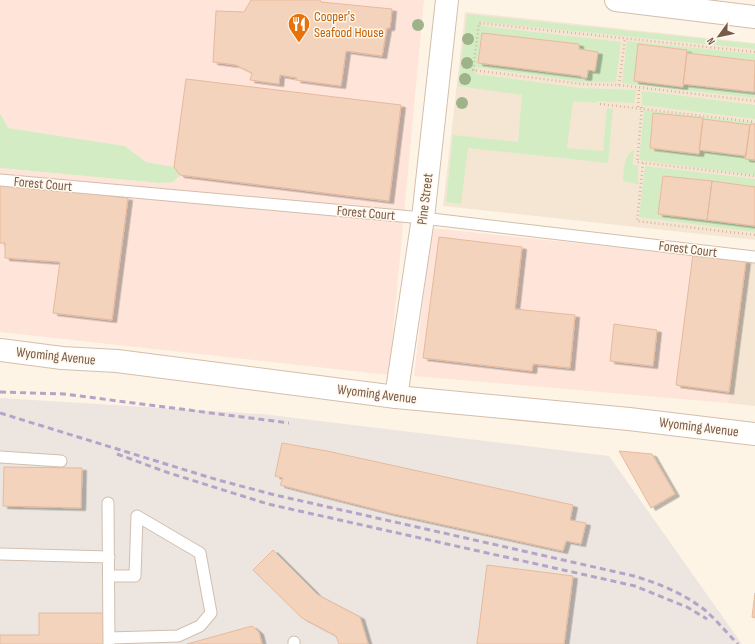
<svg xmlns="http://www.w3.org/2000/svg" width="755" height="644" font-family="'Sofia Sans Condensed',sans-serif">
<style>
.residential{fill:#f5e6d4}
.commercial{fill:#fee4d9}
.industrial{fill:#ede6e0}
.green{fill:#d3ecc3;fill-rule:evenodd}
.building{fill:#f4d3bc;stroke:#e7b99c;filter:url(#shadow)}
.lines{fill:none;stroke-linecap:round;stroke-linejoin:round}
.service-casing{stroke:#d2bead;stroke-width:13}
.minor-casing{stroke:#d2bead;stroke-width:24}
.tertiary-casing{stroke:#d2bead;stroke-width:24}
.secondary-casing{stroke:#d5beab;stroke-width:24}
.path{stroke:#d9b69f;stroke-width:2.5;stroke-dasharray:1 3;stroke-linecap:butt}
.service{stroke:#fff;stroke-width:11}
.minor{stroke:#fff;stroke-width:22}
.tertiary{stroke:#fff;stroke-width:22}
.secondary{stroke:#fff;stroke-width:22}
.rail{stroke:#b7a3c8;stroke-width:3;stroke-dasharray:6 4;stroke-linecap:butt}
.tree{fill:#9fb38b}
.labels{text-anchor:middle;dominant-baseline:central;stroke-width:3;stroke-linejoin:round;paint-order:stroke}
.food-label{font-size:14px;fill:#c56008;stroke:#fff8ed;text-anchor:start}
.street-label{font-size:14px;fill:#785a49;stroke:#fff8ed}
</style>
<defs>
<filter id="shadow"><feDropShadow dx="4.5" dy="2.5" stdDeviation="0" flood-color="#0004"/></filter>
</defs>
<rect width="100%" height="100%" fill="#fdf4e6"/>
<!-- residential -->
<path class="residential" d="M465,12L755,43V240L443,206Z
M746,261L755,262V406L728,403Z"/>
<!-- commercial -->
<path class="commercial" d="M0,0H424L389,375L0,332V168L160,183L174,167L146,162L125,146L7,128L0,113Z
M432,228L746,261L728,403L414,376Z"/>
<!-- industrial -->
<path class="industrial" d="M0,398L262,414L609,456L742,644H0Z"/>
<!-- green -->
<path class="green" d="M467,14L755,44V49L482,22V26L621,42L616,82H583L476,67V74L580,88L636,90L634,103L597,101L596,103L573,101L567,148L603,151L607,108L613,109L608,163L468,148L461,204L446,202L453,135L518,142L522,95L458,86ZM482,33L579,44V49L598,52L595,71L588,70L587,78L581,77V76L478,63Z
M627,41L755,54V61L687,53V50L638,44L634,81L682,87L683,84L754,92L755,98L622,83Z
M642,91L755,105V119L642,105Z
M644,110L755,123L750,125L653,113L650,148L698,154L699,150L746,156V159L755,160V175L639,160Z
M0,113L8,128L125,146L146,162L174,167L180,175L173,182L160,183L0,168Z
M634,150L633,165H638V184L623,181C624,171 623,155 634,150Z
M645,166L755,179V187L663,176L658,213L755,226V232L639,217Z"/>
<!-- building -->
<path class="building" d="M251,0H320L321,2L392,9L390,28H387L382,56L346,51L341,86L296,80L297,78L280,75L279,84L250,80L252,73L236,65L213,62L216,11L244,12Z
M482,33L579,44V49L598,52L595,71L588,70L587,78L581,77V76L478,63Z
M638,44L687,50L683,87L634,81Z
M687,53L755,61L754,92L683,84Z
M186,79L401,105L389,201L180,175L174,167Z
M653,113L703,118L699,154L650,148Z
M703,119L750,125L746,156L699,150Z
M750,124H755V160L745,159Z
M663,176L712,181L707,220L658,214Z
M712,181L755,187V226L707,220Z
M0,183L128,198L112,320L53,313L60,262L5,258V243H0Z
M439,237L522,247L515,309L575,315L570,368L533,364L532,371L423,358Z
M693,254L746,261L729,392L676,385Z
M614,324L657,330L653,366L610,361Z
M282,443L327,451L573,505L570,520L586,523L581,544L566,541L563,551L390,513L280,485L283,478L275,476Z
M619,451L652,454L675,494L651,508Z
M4,467L82,468L81,508L3,506Z
M273,550L318,595L360,617L368,644H339L336,636L302,618L253,570Z
M487,565L573,576L564,644H477Z
M755,593V618L752,617Z
M39,613H105V644H0V635H39Z
M252,626L259,632L262,644H187Z"/>
<g class="lines">
<!-- service casing -->
<g class="service-casing">
<path id="service" d="M0,180L423,218L755,257
M0,457L61,461
M108,503L109,644
M0,554L109,557
M109,638L178,636L200,626L211,613L200,553L137,516L135,576H109
M294,642V644"/>
</g>
<!-- minor casing -->
<g class="minor-casing">
<path id="minor" d="M396,397L423,218L447,0"/>
</g>
<!-- tertiary casing -->
<g class="tertiary-casing">
<path id="tertiary" d="M616,0L755,17"/>
</g>
<!-- secondary casing -->
<g class="secondary-casing">
<path id="secondary" d="M0,350L62,358L117,361L396,397L629,419L755,434"/>
</g>
<!-- path -->
<path class="path" d="M755,52L479,23L473,70L582,84L619,85L755,101
M619,85L625,39
M600,104L755,122
M638,107L639,88
M642,107L637,162L755,176
M643,163L637,221L755,235"/>
<!-- service -->
<use href="#service" class="service"/>
<!-- minor -->
<use href="#minor" class="minor"/>
<!-- tertiary -->
<use href="#tertiary" class="tertiary"/>
<!-- secondary -->
<use href="#secondary" class="secondary"/>
<!-- rail -->
<path class="rail" d="M0,392L64,394L289,423
M0,413L218,480L275,495L634,576C660,584 685,594 706,611C717,621 727,633 738,644
M117,454L169,473L268,504L635,586L687,607L707,619"/>
</g>
<!-- trees -->
<g class="tree">
<circle cx="418" cy="25" r="6"/>
<circle cx="468" cy="39" r="6"/>
<circle cx="467" cy="63" r="6"/>
<circle cx="465" cy="79" r="6"/>
<circle cx="462" cy="103" r="6"/>
</g>
<!-- icons -->
<defs>
<g id="restaurant-pin" transform="scale(1.15)"><path d="M0 17L-7.5 6A9.5 9.5 0 1 1 7.5 6Z" fill="#e8710a" stroke="#fff8ed"/><path d="M-5-6h1v4h1v-4h1v4h1v-4h1v5L-1.5 .5V6h-2V.5L-5-1ZM5-6V6H3V1.5H1.5Q1.5-4 5-6Z" fill="#fff"/></g>
</defs>
<g fill-rule="evenodd">
<use href="#restaurant-pin" x="299" y="24"/>
</g>
<g class="labels">
<!-- food labels -->
<g class="food-label">
<text x="314" y="16">Cooper's<tspan x="314" dy="16">Seafood House</tspan></text>
</g>
<!-- street labels -->
<g class="street-label">
<text transform="translate(43 184) rotate(5)">Forest Court</text>
<text transform="translate(425 199) rotate(-83)">Pine Street</text>
<text transform="translate(366 213) rotate(5)">Forest Court</text>
<text transform="translate(688 249) rotate(7)">Forest Court</text>
<text transform="translate(56 356) rotate(6)">Wyoming Avenue</text>
<text transform="translate(377 394) rotate(7)">Wyoming Avenue</text>
<text transform="translate(699 427) rotate(7)">Wyoming Avenue</text>
</g>
</g>
<!-- north arrow -->
<g transform="translate(719 36) rotate(237)" stroke="#fff8ed" stroke-width="3" paint-order="stroke">
<path d="M0-3L7 15L0 10L-7 15Z" fill="#785a49"/>
<text y="-6" font-size="11" font-weight="bold" text-anchor="middle" fill="#785a49">N</text>
</g>
</svg>
